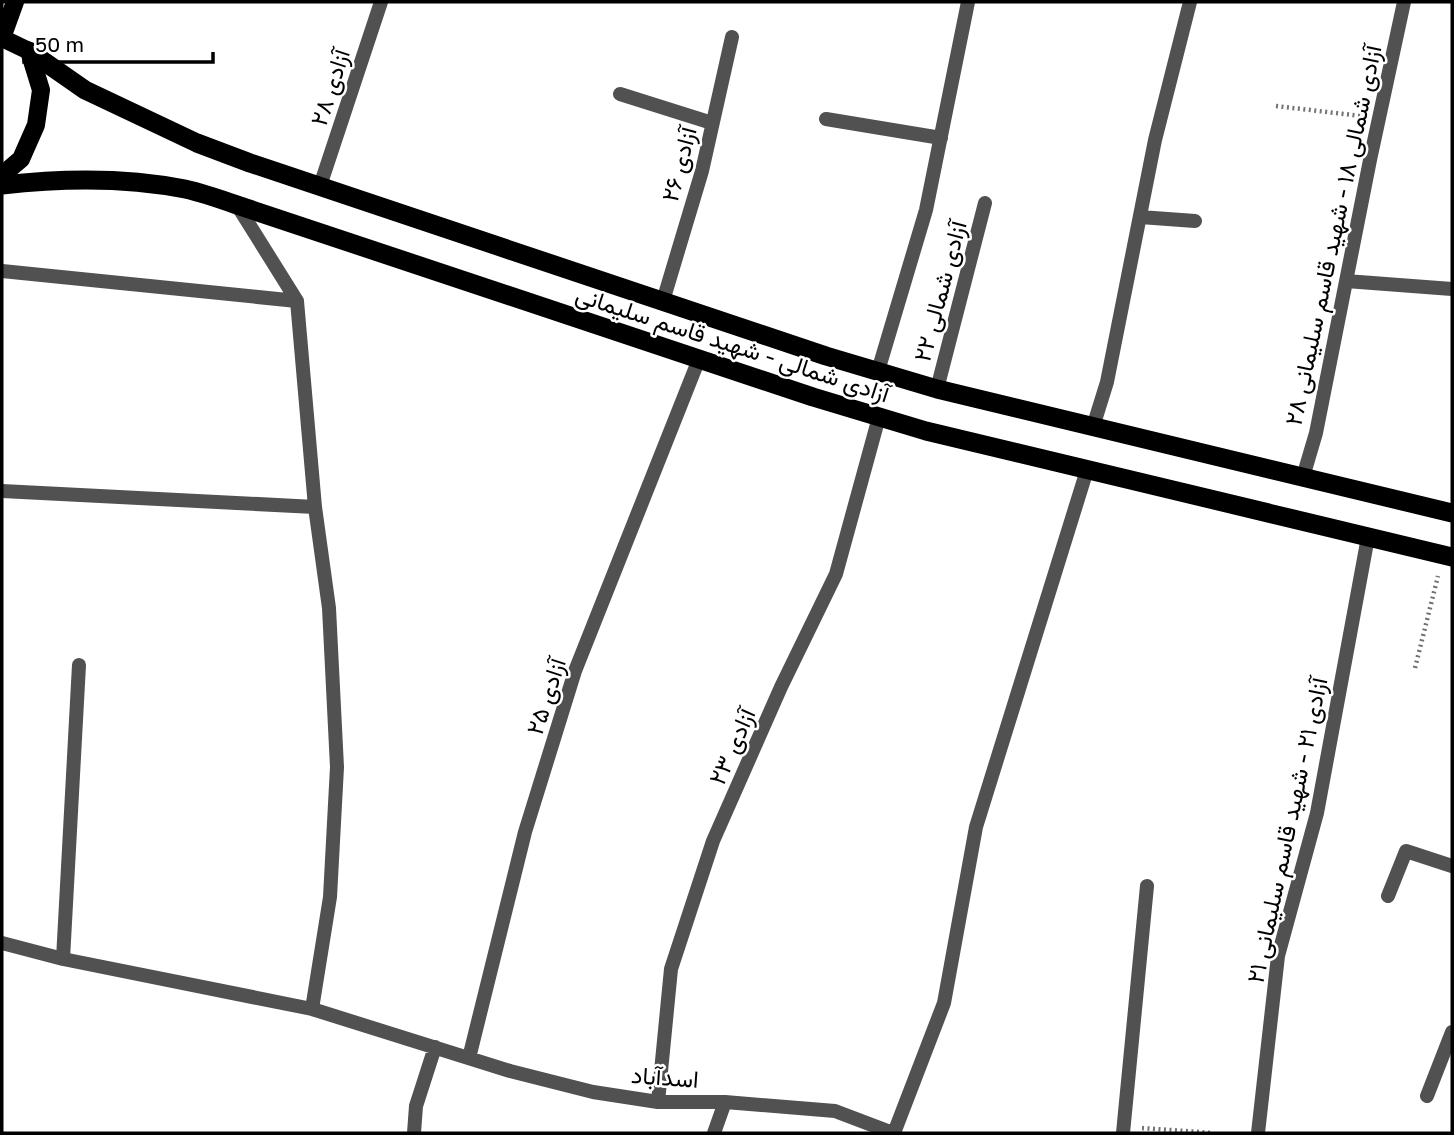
<svg xmlns="http://www.w3.org/2000/svg" width="1454" height="1135" font-family="'Golos Text',Vazirmatn,sans-serif">
<style>
.lines{fill:none;stroke-linecap:round;stroke-linejoin:round}
.path{stroke:#737373;stroke-width:4.5;stroke-dasharray:2 3.5;stroke-linecap:butt}
.minor{stroke:#515151;stroke-width:14}
.primary{stroke:#000;stroke-width:18}
.trunk{stroke:#000;stroke-width:19}
.labels{text-anchor:middle;dominant-baseline:central;stroke-width:5;stroke-linejoin:round;paint-order:stroke}
.street-label{font-size:24px;fill:#000;stroke:#fff}
</style>
<rect width="100%" height="100%" fill="#fff"/>
<g class="lines">
<!-- path -->
<path class="path" d="M1276,106L1361,116
M1415,668L1438,576
M1142,1128L1213,1133"/>
<!-- minor -->
<path class="minor" d="M620,94L712,123
M826,119L941,138
M320,186L381,2
M237,205L297,301L315,507L329,608L337,767L330,897L312,1009
M1140,217L1195,221
M2,271L297,301
M1346,281L1452,289
M663,301L702,171L732,37
M878,371L926,210L968,2
M937,389L985,203
M1093,427L1107,382L1155,140L1190,2
M1303,477L1316,433L1370,160L1404,2
M2,491L315,507
M1388,896L1406,851L1452,866
M2,943L63,959L312,1009L510,1071L593,1092L658,1102H725L835,1111L893,1133
M63,959L79,665
M469,1058L525,832L575,671L699,359
M1427,1096L1452,1032
M658,1102L671,969L713,841L781,687L836,574L879,417
M414,1133L416,1106L435,1047
M714,1133L725,1102
M894,1133L944,1003L976,827L1087,470
M1123,1133L1147,886
M1258,1133L1278,956L1317,813L1368,537"/>
<!-- primary -->
<path class="primary" d="M2,38L29,51L41,90L36,125L21,159L2,175
M2,38L15,2"/>
<!-- trunk -->
<path class="trunk" d="M29,51L85,90L197,143L250,163L826,356L937,389L1452,513
M2,185C63,178 125,177 185,189C203,193 220,199 237,205L813,397L926,431L1452,557"/>
</g>
<g class="labels">
<!-- street labels -->
<g class="street-label">
<text transform="translate(329 87) rotate(-72)">آزادی ۲۸</text>
<text transform="translate(678 164) rotate(-75)">آزادی ۲۶</text>
<text transform="translate(1332 235) rotate(-78)">آزادی شمالی ۱۸ - شهید قاسم سلیمانی ۲۸</text>
<text transform="translate(939 291) rotate(-75)">آزادی شمالی ۲۲</text>
<text transform="translate(733 343) rotate(18)">آزادی شمالی - شهید قاسم سلیمانی</text>
<text transform="translate(545 696) rotate(-72)">آزادی ۲۵</text>
<text transform="translate(731 746) rotate(-66)">آزادی ۲۳</text>
<text transform="translate(1286 830) rotate(-78)">آزادی ۲۱ - شهید قاسم سلیمانی ۲۱</text>
<text transform="translate(665 1076) rotate(4)">اسدآباد</text>
</g>
</g>
<!-- border -->
<rect width="1454" height="1135" fill="none" stroke="#000000" stroke-width="7"/>
<!-- scale -->
<path d="M24 52v10h189v-10" fill="none" stroke="#000000" stroke-width="3.5"/>
<text x="35" y="52" font-size="21" fill="#000000" stroke="#ffffff" stroke-width="5" paint-order="stroke">50 m</text>
</svg>
